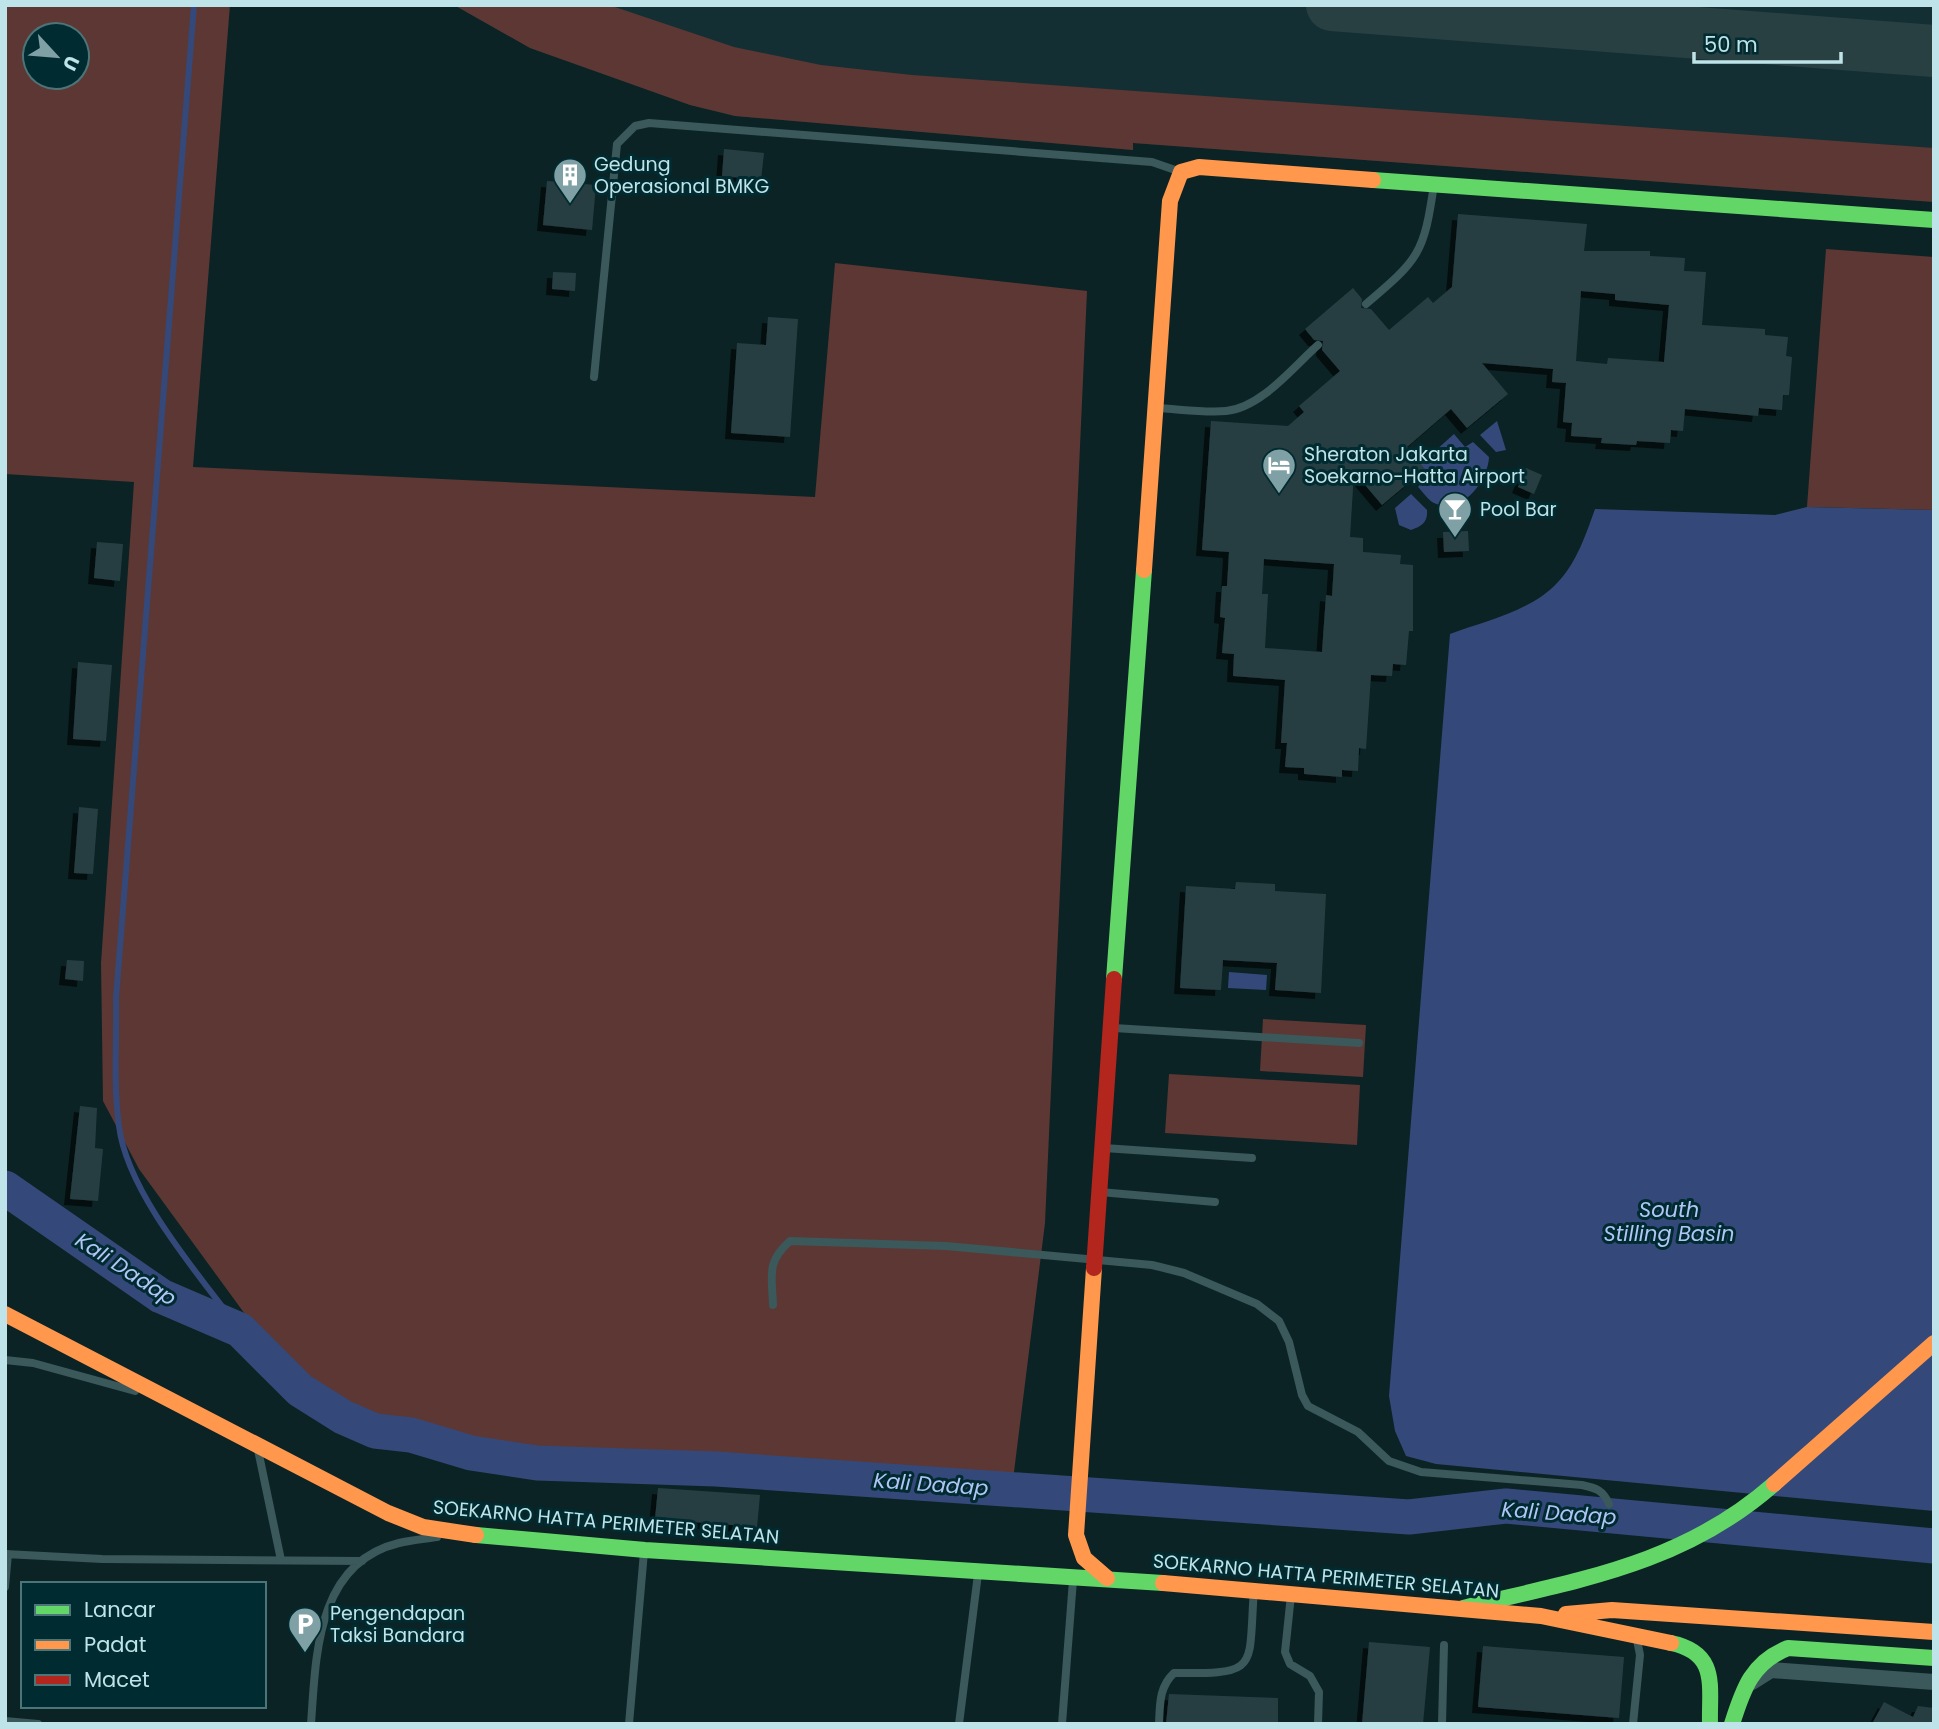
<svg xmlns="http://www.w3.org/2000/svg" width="1939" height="1729" font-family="Poppins,sans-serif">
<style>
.built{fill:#132f33}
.green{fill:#5d3733;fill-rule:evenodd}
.water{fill:#344979}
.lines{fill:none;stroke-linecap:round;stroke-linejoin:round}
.stream{stroke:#344979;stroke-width:6}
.river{stroke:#344979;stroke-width:35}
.taxiway{stroke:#294043;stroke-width:52}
.building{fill:#273e42;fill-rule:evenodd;filter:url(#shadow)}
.lane{stroke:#3b585b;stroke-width:8}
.street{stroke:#3b585b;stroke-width:16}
.fast{stroke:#63d668;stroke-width:16}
.slow{stroke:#ff974d;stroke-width:16}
.jam{stroke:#b3261e;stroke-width:16}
.labels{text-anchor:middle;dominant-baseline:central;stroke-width:6;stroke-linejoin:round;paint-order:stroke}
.poi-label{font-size:19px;fill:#bee3e8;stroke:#002b30;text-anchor:start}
.street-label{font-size:19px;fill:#bee3e8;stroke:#002b30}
.water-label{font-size:21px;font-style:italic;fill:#b1c6f7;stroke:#002b30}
</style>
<defs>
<filter id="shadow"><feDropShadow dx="-6" dy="6" stdDeviation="0" flood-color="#0009"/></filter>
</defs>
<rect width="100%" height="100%" fill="#0b2325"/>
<!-- built -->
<path class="built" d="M454,5H1934V202L1133,143V150L735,116L690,105L530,48Z"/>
<!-- green -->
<path class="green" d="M5,5H230L193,467L815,497L835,263L1087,291L1045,1223L1013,1480L475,1444L344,1405L307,1376L250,1321L139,1169L103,1101L101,963L134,482L5,474ZM35,35H77V77H35Z
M454,5H609L734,47L821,65L912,75L1934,148V202L1133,143V150L735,116L690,105L530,48Z
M1826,249L1934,257V510L1807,507Z
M1263,1019L1366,1025L1363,1077L1260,1071Z
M1169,1074L1360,1085L1357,1145L1165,1133Z"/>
<!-- water -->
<path class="water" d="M1497,421L1506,450L1496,452L1480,435Z
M1454,434L1465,447L1473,442L1489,457C1488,481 1462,516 1434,503C1428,500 1423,492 1418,487L1425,478L1416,468Z
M1411,494L1427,510C1428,522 1422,526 1411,530L1399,525L1395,508Z
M1807,507L1934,510V1511L1436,1464L1406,1456L1395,1431L1389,1396L1450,634C1485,621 1532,611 1558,582C1577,562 1586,534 1595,509L1775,515Z
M1229,972L1267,975L1266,990L1228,988Z"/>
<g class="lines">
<!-- stream -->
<path class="stream" d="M194,5L116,998C117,1040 113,1084 119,1126C127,1193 200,1276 240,1330"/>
<!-- river -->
<path class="river" d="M5,1188L161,1296L240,1330L300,1390L343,1417L375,1431L411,1435L471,1453L537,1463L716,1469L1409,1517L1506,1506L1934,1546"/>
<!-- taxiway -->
<path class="taxiway" d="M1332,5L1934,51"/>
</g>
<!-- building -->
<path class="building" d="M724,149L764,153L761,180L722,176Z
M547,181L596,185L592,230L543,225Z
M1458,214L1587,224L1584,251H1650V256L1685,258L1684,271L1706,272L1702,325L1765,329V335L1788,337L1786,356L1792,357L1789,395H1783L1782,410L1759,408L1758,416L1685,409L1683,431L1671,430L1670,443L1637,441L1636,445L1601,443L1602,438L1571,436L1572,423L1563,422L1566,383L1552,382L1553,369L1482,363L1508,394L1467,428L1451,409L1407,447L1425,469L1382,505L1354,472L1350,537L1363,538V552L1401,555L1400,564L1413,565V631H1409L1406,665L1393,664L1392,676L1371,675L1366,749L1359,748L1358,771L1342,770V777L1304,774V768L1285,767L1287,743H1281L1285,680L1233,676L1234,654L1222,653L1225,618L1220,617L1222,586H1227L1229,552L1202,550L1211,421L1288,426L1304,412L1299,406L1340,371L1322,350L1323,341L1314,340L1305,329L1353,288L1362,299L1361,308L1371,309L1389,330L1428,297L1433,303L1452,287ZM1581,291L1615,294V300L1669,305L1664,362L1608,358L1607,364L1576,361ZM1264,559L1334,564L1332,596L1326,595L1322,652L1265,648L1268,594H1262Z
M553,272L576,273L575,291L552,289Z
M768,317L798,319L790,437L731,433L737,343L766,345Z
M1526,468L1542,475L1534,494L1518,487Z
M1468,531L1469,551L1444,552L1443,532Z
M97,542L123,544L120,581L94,578Z
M78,662L112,665L106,741L73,739Z
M79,807L98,809L93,874L74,873Z
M1236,882L1275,884V891L1326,894L1321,993L1275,990L1277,963L1223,960L1221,990L1180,988L1186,886L1235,889Z
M67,960L84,961L83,981L65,979Z
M80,1106L97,1108L95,1148L103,1149L98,1201L70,1199Z
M658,1488L760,1495L757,1527L655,1519Z
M1369,1642L1430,1647L1423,1724H1362Z
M1483,1646L1624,1657L1619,1718L1478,1707Z
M1169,1694L1278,1698V1724H1166Z
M1884,1702L1913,1717L1918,1706L1934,1708V1724H1872Z"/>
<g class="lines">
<!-- lane -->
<path class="lane" d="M1366,304C1419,259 1424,254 1434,184
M594,377L617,144L635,126L649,123L1152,162L1178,171
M1155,408C1179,409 1203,413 1226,411C1261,408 1293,367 1318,345
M1114,1028L1359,1043
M1104,1148L1252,1158
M1100,1192L1215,1202
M773,1305C772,1276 766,1262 790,1241L946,1246L1152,1265L1184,1273L1257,1304L1279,1321L1289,1342L1302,1395L1308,1406L1358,1432L1389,1461L1421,1472L1582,1485C1596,1488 1603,1490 1609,1504
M5,1360L33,1363L135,1391
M258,1450L281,1560
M5,1554L102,1559L362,1561
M5,1587L8,1554
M1291,1595L1285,1652L1290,1664L1310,1676L1319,1692L1318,1724
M5,1721L38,1724
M311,1724C316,1656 316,1563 399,1543C411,1540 424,1539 437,1537
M629,1724L644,1552
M959,1724L978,1574
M1062,1724L1073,1580
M1159,1724C1160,1704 1159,1687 1174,1673C1261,1674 1248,1670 1254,1589
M1442,1724L1444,1645
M1633,1724L1640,1655L1637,1640"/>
<!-- street -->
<path class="street" d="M1752,1682L1771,1670L1934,1682"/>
<!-- fast -->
<path class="fast" d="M1373,180L1934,220
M1114,979L1144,570
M476,1535L645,1550L1163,1583
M1463,1608C1577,1580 1682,1565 1774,1484
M1671,1643C1719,1653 1709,1686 1710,1724
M1732,1724C1743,1689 1752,1662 1788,1648L1934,1658"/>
<!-- slow -->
<path class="slow" d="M1144,570L1170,201L1181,172L1199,167L1373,180
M1094,1268L1076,1535L1084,1558L1107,1578
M5,1314L388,1513L423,1527L476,1535
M1774,1484L1934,1343
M1163,1583L1541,1616L1671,1643
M1566,1614L1612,1610L1934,1632"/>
<!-- jam -->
<path class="jam" d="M1094,1268L1114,979"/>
</g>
<!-- icons -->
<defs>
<g id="building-pin" transform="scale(1.75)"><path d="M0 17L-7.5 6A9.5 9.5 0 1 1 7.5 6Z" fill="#7fa0a4" stroke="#002b30"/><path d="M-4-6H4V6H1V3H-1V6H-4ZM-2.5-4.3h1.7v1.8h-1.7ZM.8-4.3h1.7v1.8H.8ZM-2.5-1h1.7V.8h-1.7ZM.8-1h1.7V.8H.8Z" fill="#fff"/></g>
<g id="hotel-pin" transform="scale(1.75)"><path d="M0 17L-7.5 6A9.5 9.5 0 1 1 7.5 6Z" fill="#7fa0a4" stroke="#002b30"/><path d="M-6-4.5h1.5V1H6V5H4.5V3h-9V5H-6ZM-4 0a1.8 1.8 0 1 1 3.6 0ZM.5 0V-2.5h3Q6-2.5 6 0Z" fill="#fff"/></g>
<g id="bar-pin" transform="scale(1.75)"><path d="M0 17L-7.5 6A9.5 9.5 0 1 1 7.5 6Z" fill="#7fa0a4" stroke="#002b30"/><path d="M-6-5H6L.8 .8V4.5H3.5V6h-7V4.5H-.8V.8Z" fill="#fff"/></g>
<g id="parking-pin" transform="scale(1.75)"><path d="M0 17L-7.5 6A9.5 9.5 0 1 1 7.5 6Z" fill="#7fa0a4" stroke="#002b30"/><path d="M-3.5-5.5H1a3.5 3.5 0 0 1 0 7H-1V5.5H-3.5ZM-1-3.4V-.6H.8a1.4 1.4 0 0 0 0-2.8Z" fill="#fff"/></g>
</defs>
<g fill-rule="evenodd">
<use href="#building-pin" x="570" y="175"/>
<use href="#hotel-pin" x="1279" y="465"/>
<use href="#bar-pin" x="1455" y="509"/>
<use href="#parking-pin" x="305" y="1624"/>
</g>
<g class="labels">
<!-- poi labels -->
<g class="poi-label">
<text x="594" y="164">Gedung<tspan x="594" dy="22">Operasional BMKG</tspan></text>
<text x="1304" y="454">Sheraton Jakarta<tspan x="1304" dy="22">Soekarno-Hatta Airport</tspan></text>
<text x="1480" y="509">Pool Bar</text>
<text x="330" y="1613">Pengendapan<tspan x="330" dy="22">Taksi Bandara</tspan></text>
</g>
<!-- street labels -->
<g class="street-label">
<text transform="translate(606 1522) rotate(5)">SOEKARNO HATTA PERIMETER SELATAN</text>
<text transform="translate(1326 1576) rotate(5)">SOEKARNO HATTA PERIMETER SELATAN</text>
</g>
<!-- water labels -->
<g class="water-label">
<text x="1669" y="1209">South<tspan x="1669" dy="24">Stilling Basin</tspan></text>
<text transform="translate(126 1269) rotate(33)">Kali Dadap</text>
<text transform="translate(931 1484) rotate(4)">Kali Dadap</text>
<text transform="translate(1559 1513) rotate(4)">Kali Dadap</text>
</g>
</g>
<!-- border -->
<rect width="1939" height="1729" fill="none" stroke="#bee3e8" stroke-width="14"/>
<!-- legend -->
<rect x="21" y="1582" width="245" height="126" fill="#002b30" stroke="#4c757a" stroke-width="2"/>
<rect x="35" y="1605" width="35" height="10" fill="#63d668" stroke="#4c757a" stroke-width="2"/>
<text x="84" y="1617" font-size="21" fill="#bee3e8">Lancar</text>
<rect x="35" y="1640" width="35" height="10" fill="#ff974d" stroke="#4c757a" stroke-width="2"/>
<text x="84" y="1652" font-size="21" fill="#bee3e8">Padat</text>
<rect x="35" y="1675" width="35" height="10" fill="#b3261e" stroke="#4c757a" stroke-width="2"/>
<text x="84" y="1687" font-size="21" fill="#bee3e8">Macet</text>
<!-- north arrow -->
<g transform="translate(56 56) rotate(116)"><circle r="33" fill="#002b30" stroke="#4c757a" stroke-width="2"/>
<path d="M0-5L12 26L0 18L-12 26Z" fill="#7fa0a4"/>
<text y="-10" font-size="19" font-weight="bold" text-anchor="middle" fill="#bee3e8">U</text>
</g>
<!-- scale -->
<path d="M1694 52v10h147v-10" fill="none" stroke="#bee3e8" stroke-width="3.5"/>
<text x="1704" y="52" font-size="21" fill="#bee3e8" stroke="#002b30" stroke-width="5" paint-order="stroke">50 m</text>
</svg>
